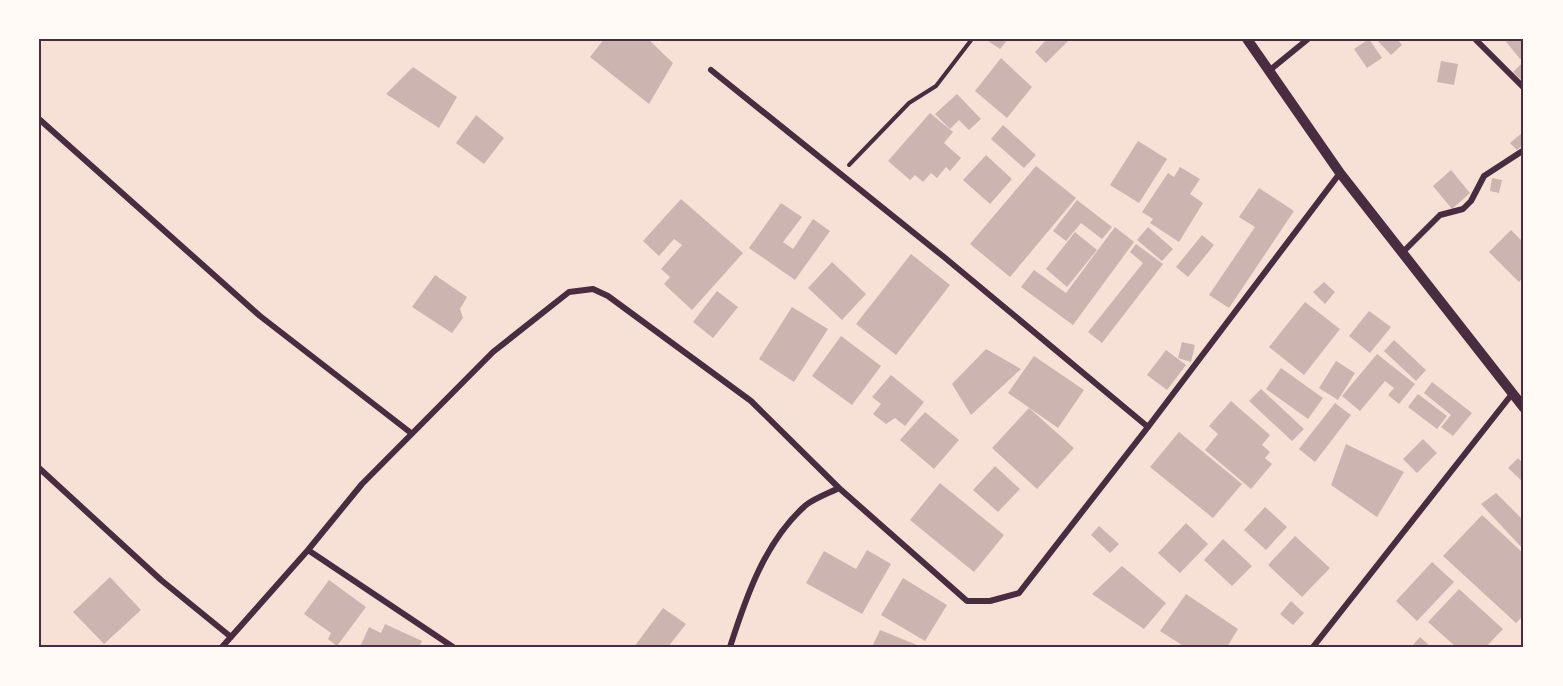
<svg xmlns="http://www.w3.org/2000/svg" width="1563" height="686" font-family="Inter,sans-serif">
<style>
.building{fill:#ccb4b1}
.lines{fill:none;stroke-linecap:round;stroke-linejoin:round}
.path{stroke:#4a2c40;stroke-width:4}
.minor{stroke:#4a2c40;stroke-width:6}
.tertiary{stroke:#4a2c40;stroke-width:10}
.neatline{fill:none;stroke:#4a2c40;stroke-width:2}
</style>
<rect width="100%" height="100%" fill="#f7e1d7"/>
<!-- building -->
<path class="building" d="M604,39H648L673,63L649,104L590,57Z
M985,39H1008L1000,49Z
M1047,39H1070L1046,63L1035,52Z
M1369,39L1382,58L1367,68L1354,49Z
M1376,39H1397L1402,45L1391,55Z
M1504,39H1524V56L1520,59Z
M1001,58L1032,87L1007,118L975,91Z
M1441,61L1458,64L1454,85L1437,82Z
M1524,61V77L1521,80L1513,72Z
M413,67L457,97L439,128L386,94Z
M957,94L981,119L969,130L959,120L950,129L935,114Z
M930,113L953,132L944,143L961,158L950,171L946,167L937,178L931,173L923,182L915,175L910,180L888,161Z
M476,115L504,138L484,164L456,143Z
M1003,125L1036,155L1024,168L991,139Z
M1522,133L1524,144L1517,150L1510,143Z
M1138,141L1167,159L1139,203L1110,185Z
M986,155L1012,179L990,204L963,180Z
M1036,166L1076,198L1010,277L970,244Z
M1180,167L1200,179L1190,194L1203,203L1179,242L1150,223L1153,219L1142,212L1168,173L1174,177Z
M1451,170L1470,193L1452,209L1433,186Z
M1492,178L1502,180L1499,193L1490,191Z
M1259,188L1294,211L1229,308L1209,295L1255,227L1239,217Z
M681,199L743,253L692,310L664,284L670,277L661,269L682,245L674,239L659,256L643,241Z
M1077,200L1112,227L1102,239L1081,223L1066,241L1053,231Z
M781,203L802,217L783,242L793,249L813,219L830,231L795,280L749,248Z
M1115,227L1134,242L1073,325L1021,287L1034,270L1066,293Z
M1148,227L1173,249L1162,261L1137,240Z
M1511,230L1524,243V276L1519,282L1489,252Z
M1075,232L1097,250L1067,287L1046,269Z
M1202,235L1214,245L1188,277L1176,267Z
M1136,244L1163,264L1102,343L1088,332L1143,263L1130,252Z
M911,254L950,285L896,355L856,324Z
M832,262L866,294L842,320L808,288Z
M435,275L467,297L460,309L463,318L452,333L412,307Z
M1324,282L1335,292L1325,304L1313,292Z
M717,291L738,307L713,338L693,322Z
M1305,302L1340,329L1304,375L1269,347Z
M792,307L828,329L794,382L759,359Z
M1369,311L1391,327L1370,353L1349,336Z
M841,336L881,366L852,405L812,376Z
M1394,340L1426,370L1416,381L1384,351Z
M1182,342L1195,345L1191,362L1178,358Z
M986,349L1021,369L971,415L952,384Z
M1166,350L1186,365L1167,390L1147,375Z
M1377,354L1415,384L1399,404L1388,395L1394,388L1385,381L1360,411L1342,396Z
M1034,356L1084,390L1058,428L1008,393Z
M1336,361L1355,373L1338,400L1319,388Z
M1281,368L1323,398L1308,419L1266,389Z
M891,375L924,402L905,426L895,418L886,424L873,414L881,404L872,397Z
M1432,382L1472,413L1453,436L1441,427L1451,415L1424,393Z
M1261,389L1304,429L1292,441L1249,401Z
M1418,394L1447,416L1437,429L1408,407Z
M1231,401L1270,435L1262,445L1270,452L1265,458L1272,464L1251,489L1205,450L1218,434L1209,426Z
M1335,403L1351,415L1315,462L1299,449Z
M1029,408L1074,448L1037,489L992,448Z
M925,412L959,440L934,469L900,440Z
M1179,432L1242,484L1213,518L1150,467Z
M1423,439L1437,453L1417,473L1403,459Z
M1346,444L1404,472L1377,517L1331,485Z
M1518,458L1524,464V483L1508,468Z
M995,466L1020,489L998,512L973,490Z
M940,483L1004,535L974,572L910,520Z
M1496,493L1524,521V550L1481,504Z
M1265,507L1287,527L1266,550L1244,530Z
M1482,515L1524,554V615L1516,623L1443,556Z
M1186,523L1208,544L1180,573L1158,553Z
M1099,526L1119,544L1110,553L1091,535Z
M1295,536L1330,568L1302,597L1268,565Z
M1223,539L1252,566L1232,586L1204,560Z
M867,550L891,564L862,614L806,583L824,551L856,569Z
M1432,562L1454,582L1417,621L1396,601Z
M1122,566L1166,603L1144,629L1092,594Z
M110,577L141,610L104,644L73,612Z
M903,578L947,605L925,641L881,615Z
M329,580L366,607L337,646L328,639L331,633L304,614Z
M1459,589L1503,629L1486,647H1456L1428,622Z
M1186,594L1238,629L1227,647H1185L1160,631Z
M1291,601L1304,613L1293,625L1280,614Z
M663,608L686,624L668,647H634Z
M385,624L422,641L419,647H360L369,627L381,633Z
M880,630L922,647H872Z
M1420,637L1431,647H1411Z"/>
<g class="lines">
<!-- path -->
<path class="path" d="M849,165L909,103L936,86L972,39"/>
<!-- minor -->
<path class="minor" d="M1475,39L1524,88
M711,70L944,257L1148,427
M1270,70L1308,39
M39,119L260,316L411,433
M1402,253L1440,215L1463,209L1471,201L1484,176L1524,150
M39,468L161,580L231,637
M308,550L453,647
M222,647L308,550L362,484L493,352L569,292L593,289L608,296L751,401L839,488L967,601H990L1019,593L1148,427L1340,173
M730,647C746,597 765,541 806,505C815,498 829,493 839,488
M1313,647L1512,394"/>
<!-- tertiary -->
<path class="tertiary" d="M1247,39L1340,173L1524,408"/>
</g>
<!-- border -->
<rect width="1563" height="686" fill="none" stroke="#fffaf5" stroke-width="81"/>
<rect x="40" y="40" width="1482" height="606" class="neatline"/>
</svg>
